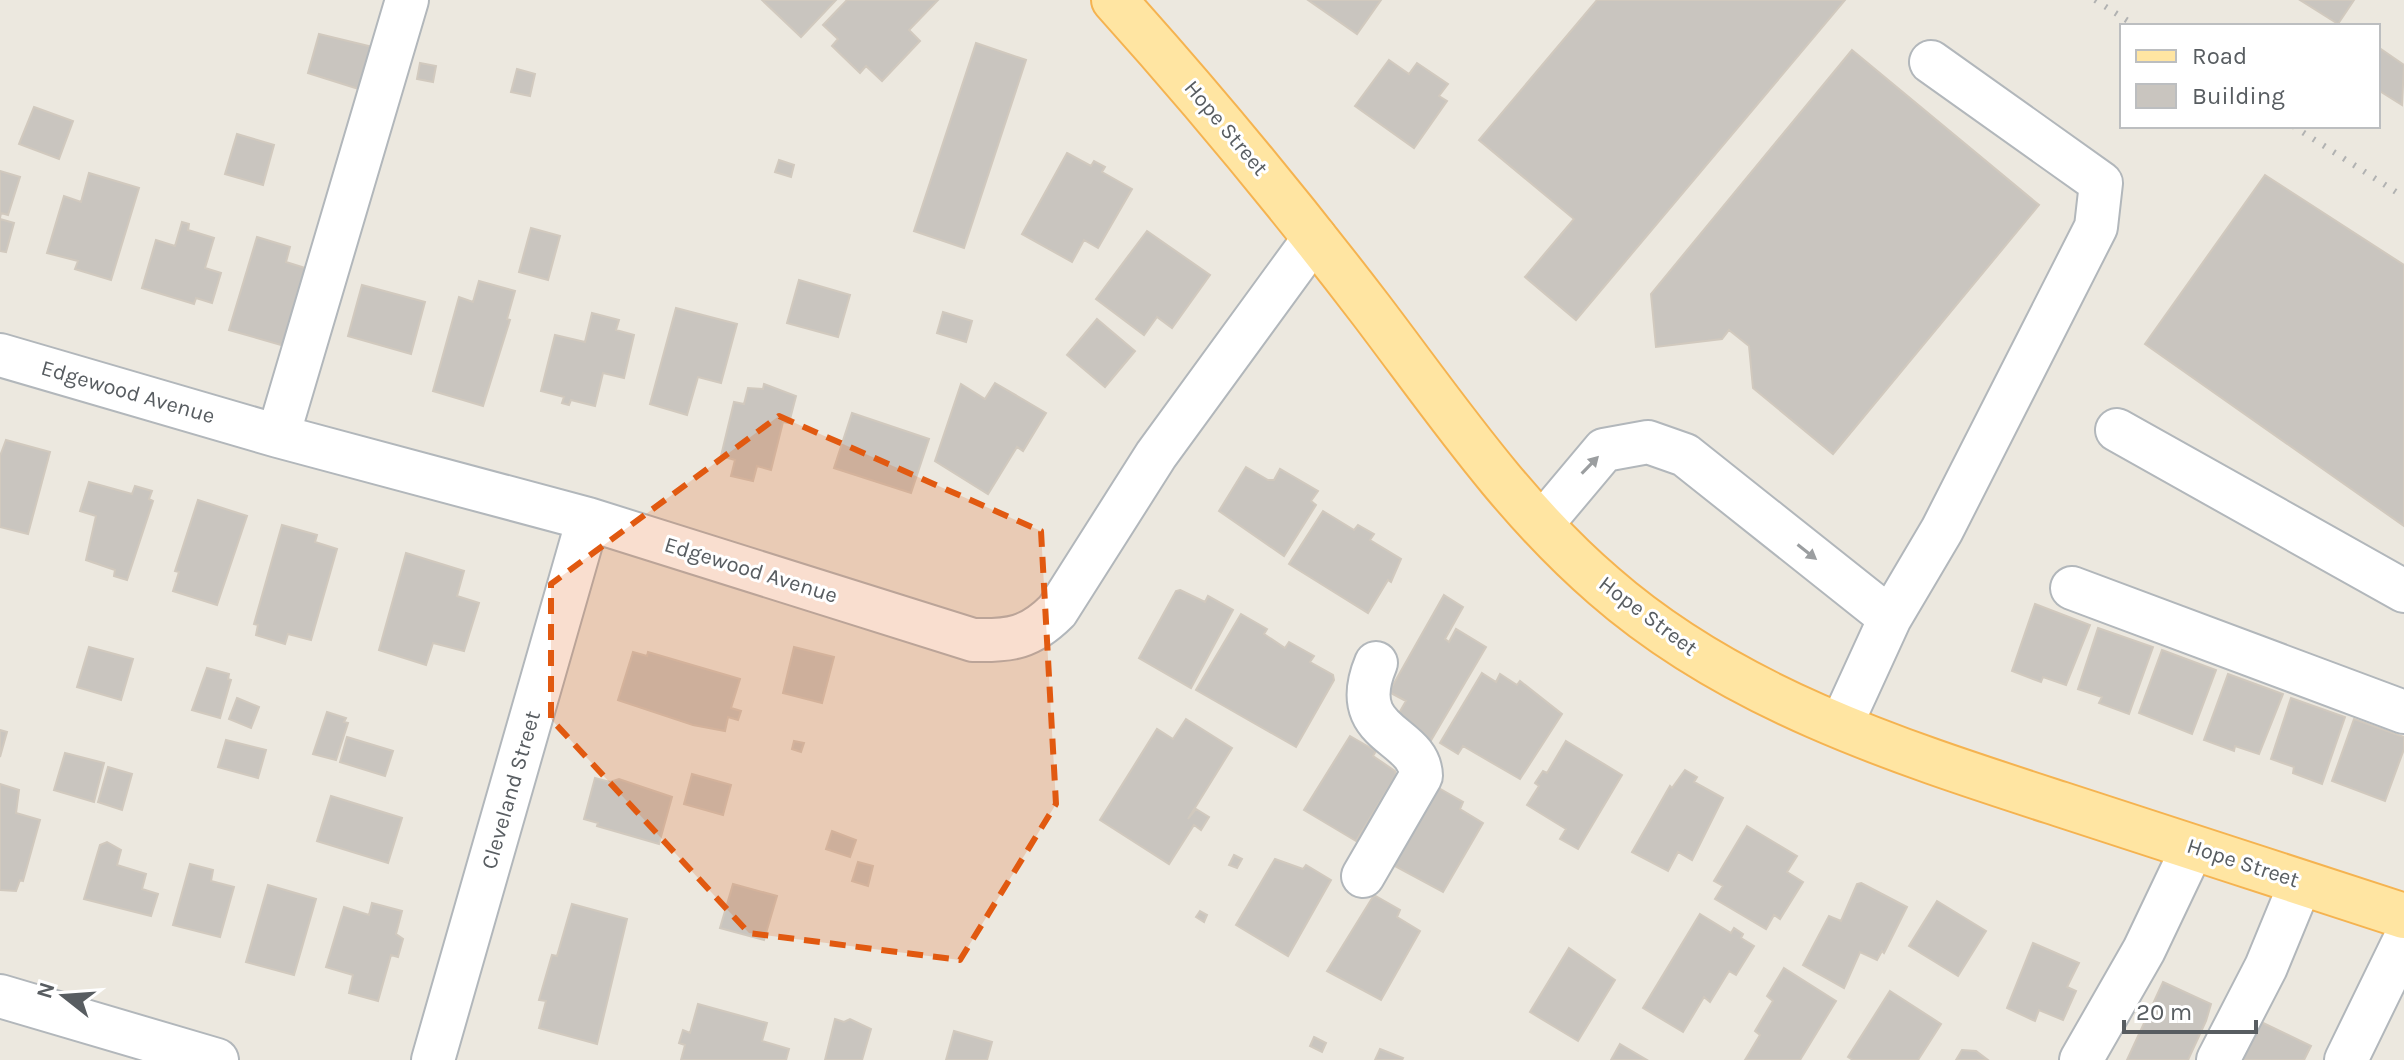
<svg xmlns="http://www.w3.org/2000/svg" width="2404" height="1060" font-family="Karla,sans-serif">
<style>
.building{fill:#c9c5bf;stroke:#d1c9be;stroke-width:2}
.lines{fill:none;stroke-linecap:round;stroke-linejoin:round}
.minor-casing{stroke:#b2b7bb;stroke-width:46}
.major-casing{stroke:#f5b350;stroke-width:48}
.minor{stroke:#fff;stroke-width:42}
.major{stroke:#ffe5a2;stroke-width:44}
.rail{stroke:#b1b2b2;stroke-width:6;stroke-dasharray:2 10;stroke-linecap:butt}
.oneway{fill:#9b9ea0}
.marked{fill:#e15910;fill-opacity:0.2;stroke:#e15910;stroke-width:6;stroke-dasharray:16 10;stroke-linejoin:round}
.labels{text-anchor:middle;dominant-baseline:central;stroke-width:6;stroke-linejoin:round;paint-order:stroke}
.street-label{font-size:22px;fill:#585d61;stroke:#fff}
</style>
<rect width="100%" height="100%" fill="#ece8df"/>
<!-- building -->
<path class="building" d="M762,0H836L801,37Z
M847,0H938L909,30L920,41L882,81L866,66L860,73L832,46L838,39L823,25Z
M1308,0H1381L1357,34Z
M1597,0H1845L1576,320L1525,277L1574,219L1479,140Z
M2300,0H2354L2338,24Z
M319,34L381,49L368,92L308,73Z
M976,43L1026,60L964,248L914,231Z
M2378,47L2404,65L2402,105L2378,90Z
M1852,50L2039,205L1833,454L1753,388L1749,346L1729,330L1722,339L1656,347L1651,294Z
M1389,60L1409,74L1417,63L1448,84L1439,96L1447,101L1414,148L1355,106Z
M420,63L436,66L433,82L417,79Z
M517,69L535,74L530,96L511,92Z
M34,107L73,121L59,159L19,144Z
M237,134L274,145L263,185L225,174Z
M1067,153L1091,166L1094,161L1105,167L1102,172L1132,189L1098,248L1084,240L1072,262L1022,234Z
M779,160L794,165L791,177L775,172Z
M0,171L20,177L8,215L1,213L0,218Z
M89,173L139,188L111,280L75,269L78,261L47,253L64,196L81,202Z
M2265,175L2404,265V526L2145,344Z
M0,219L14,223L6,252L0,251Z
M182,222L189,224L188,230L214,238L205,268L221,273L212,303L196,298L194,304L142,288L156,240L175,246Z
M531,228L560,236L548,280L519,272Z
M1147,231L1210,275L1172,328L1157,317L1144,335L1096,299Z
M257,237L290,247L286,262L305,268L296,298L302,300L288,347L229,330Z
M799,280L850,295L838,337L787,323Z
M479,281L515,291L507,319L510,320L483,406L433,391L459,297L473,302Z
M362,285L425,302L411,354L348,336Z
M676,308L737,324L721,383L698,377L687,415L650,404Z
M943,312L972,321L966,342L937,333Z
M592,313L619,320L616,330L634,335L624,378L603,373L595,406L571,400L569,405L562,403L564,397L541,391L555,335L585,342Z
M1097,319L1135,351L1105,387L1067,355Z
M995,383L1046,413L1023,451L1017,447L988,494L935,461L961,384L985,399Z
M764,384L796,396L789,423L783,422L771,470L757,466L753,481L731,476L735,460L721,456L734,402L744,404L748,388L763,389Z
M852,413L929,439L911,493L834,468Z
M6,440L50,452L28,534L0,527V456Z
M1246,467L1268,480H1274L1280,469L1318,491L1311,501L1316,505L1284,556L1219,511Z
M89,482L132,494L135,486L152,491L149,499L153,501L127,580L114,576L115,570L86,560L96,516L80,511Z
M198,500L247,516L217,605L173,591L179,572L175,571Z
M1323,511L1354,530L1358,525L1374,534L1370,540L1401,559L1391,582L1388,580L1368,613L1289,564Z
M282,525L317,535L315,542L337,549L311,640L288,634L285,644L256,635L258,625L254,624Z
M406,553L464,571L457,596L479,603L464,651L433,643L426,665L379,650Z
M1180,590L1205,602L1208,596L1233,610L1191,688L1139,658L1176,591Z
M1444,595L1463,607L1445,639L1449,642L1456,629L1486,647L1430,742L1395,720L1406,701L1389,692Z
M2035,604L2090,625L2066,685L2043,677L2041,682L2012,671Z
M1241,614L1267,629L1264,634L1285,648L1289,642L1314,656L1310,662L1333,675L1334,680L1296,747L1196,690Z
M2098,628L2153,647L2129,714L2099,703L2102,697L2078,689Z
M89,647L133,659L121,700L77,687Z
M794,647L834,657L822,703L783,693Z
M2162,650L2216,670L2192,734L2139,713Z
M633,652L647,656L648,652L740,679L731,708L741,711L738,720L728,717L725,731L693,725L618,700Z
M207,668L229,674L228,679L231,680L220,718L192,710Z
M1482,673L1496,682L1500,674L1517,685L1520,681L1562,714L1520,779L1463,746L1458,754L1440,743Z
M2228,674L2283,694L2259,754L2235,746L2234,751L2204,740Z
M237,698L259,707L251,728L229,719Z
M2291,698L2345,717L2322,784L2293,773L2294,767L2271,759Z
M327,712L346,718L344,722L348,723L336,760L313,754Z
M1186,719L1232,748L1188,819L1196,809L1209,817L1201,830L1194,825L1169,864L1100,820L1157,729L1173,739Z
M2354,719L2404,737V749L2385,801L2332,781Z
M0,730L7,732L0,757Z
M1350,736L1376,751L1373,756L1395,771L1396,775L1356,841L1304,810Z
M347,737L393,751L385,776L340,762Z
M226,740L266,750L258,778L218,767Z
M794,741L804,743L801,752L792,749Z
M1566,741L1622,775L1578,849L1560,839L1566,829L1527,805L1539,786L1535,783L1543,771L1547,773Z
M65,753L104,763L94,802L54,790Z
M108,767L132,774L122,810L98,802Z
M1685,770L1697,777L1694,782L1723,798L1692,860L1678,852L1668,871L1632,852L1670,786L1672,788Z
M692,774L731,785L723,815L684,804Z
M595,778L610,782L619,779L672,797L659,844L597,826L598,823L584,819Z
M0,784L19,790L16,813L40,820L23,881L20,880L16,891L0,890Z
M1437,787L1463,802L1460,809L1483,823L1443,892L1389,863Z
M331,796L402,818L388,863L317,841Z
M1747,826L1797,856L1787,872L1803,882L1780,919L1774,915L1766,929L1715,899L1723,886L1714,881Z
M832,831L856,840L850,857L826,849Z
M107,842L121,850L117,865L146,874L142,889L158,894L151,916L84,899L100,845Z
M1234,855L1242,859L1237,868L1229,865Z
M1275,859L1303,869L1306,865L1331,880L1288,956L1236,925Z
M858,862L873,866L868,886L852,881Z
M190,864L213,870L211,881L234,887L220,937L173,925Z
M1861,883L1907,907L1884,953L1882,951L1877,960L1860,952L1844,988L1803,965L1829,916L1841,921L1857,884Z
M733,884L777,896L764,940L720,928Z
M268,885L316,899L294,975L246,962Z
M1374,895L1400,910L1397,917L1420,931L1381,1000L1327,971Z
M1937,901L1986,931L1958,976L1909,946Z
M372,903L402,911L396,934L403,939L398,957L391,955L378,1001L349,993L353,975L326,967L344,907L369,915Z
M572,904L627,919L597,1044L539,1028L546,1001L539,1000L552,955L557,956Z
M1200,911L1207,915L1204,922L1196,917Z
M1700,914L1731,933L1734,928L1743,934L1741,938L1754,946L1736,975L1729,971L1710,1002L1704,997L1683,1032L1643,1008Z
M2033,943L2079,963L2067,987L2076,991L2063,1020L2039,1010L2035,1021L2007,1008Z
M1569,948L1615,980L1578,1041L1530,1012Z
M1784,968L1836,1001L1800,1060H1745L1760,1035L1755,1031L1773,1001L1767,996Z
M2163,982L2211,1004L2206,1021L2188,1060H2127Z
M1890,991L1941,1024L1918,1060H1853L1848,1057Z
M698,1004L767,1023L762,1041L789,1049L786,1060H681L685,1045L679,1043L683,1030L690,1033Z
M835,1019L844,1022L850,1019L871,1029L862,1060H825Z
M2259,1021L2311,1046L2304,1060H2238Z
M954,1031L992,1042L987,1060H946Z
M1314,1037L1326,1043L1322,1052L1310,1046Z
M1620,1044L1647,1060H1611Z
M1380,1049L1403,1058L1402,1060H1375Z
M1962,1050L1976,1051L1988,1060H1956Z"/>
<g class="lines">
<!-- minor casing -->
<g class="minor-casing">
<path id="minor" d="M0,355L278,436L588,519L973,640C1011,641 1030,638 1057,611L1156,455L1315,237
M2117,430L2404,591
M278,436L407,0
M1541,525L1604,450L1648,442L1685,455L1890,618L1841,725
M2072,588L2404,712
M1890,618L1942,530L2096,227L2101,183L1931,62
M1363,876L1421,776C1420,732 1345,737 1376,663
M0,996L217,1060
M433,1060L588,519
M2081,1060L2144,950L2193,847
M2218,1060L2266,967L2301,882
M2346,1060L2404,941"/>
</g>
<!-- major casing -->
<g class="major-casing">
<path id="major" d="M1114,0C1204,100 1289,203 1371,310C1444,406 1512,507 1604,586C1733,699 1900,752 2060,804C2175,842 2289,878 2404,916"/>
</g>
<!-- minor -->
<use href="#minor" class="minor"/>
<!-- major -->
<use href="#major" class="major"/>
<!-- rail -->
<path class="rail" d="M2095,0L2136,26
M2293,126L2404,197"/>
</g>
<!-- one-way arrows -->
<defs><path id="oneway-solid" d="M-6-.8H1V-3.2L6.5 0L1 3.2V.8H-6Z" transform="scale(2)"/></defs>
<g class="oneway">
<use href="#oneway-solid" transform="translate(1590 465) rotate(-46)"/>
<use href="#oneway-solid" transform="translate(1807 552) rotate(38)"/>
</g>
<!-- marked area -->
<path class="marked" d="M779,416L1041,531L1056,804L960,960L749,933L551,719V584Z"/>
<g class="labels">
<!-- street labels -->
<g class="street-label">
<text transform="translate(1226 128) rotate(50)">Hope Street</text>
<text transform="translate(128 392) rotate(16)">Edgewood Avenue</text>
<text transform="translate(751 570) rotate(17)">Edgewood Avenue</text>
<text transform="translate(1648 616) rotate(37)">Hope Street</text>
<text transform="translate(511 790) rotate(-74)">Cleveland Street</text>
<text transform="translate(2243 863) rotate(18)">Hope Street</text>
</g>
</g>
<!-- legend -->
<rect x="2120" y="24" width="260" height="104" fill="#ffffff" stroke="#bcbec0" stroke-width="2"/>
<rect x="2136" y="50" width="40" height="12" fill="#ffe5a2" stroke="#bcbec0" stroke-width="2"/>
<text x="2192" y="64" font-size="24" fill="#585d61">Road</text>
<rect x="2136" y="84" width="40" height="24" fill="#c9c5bf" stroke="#bcbec0" stroke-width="2"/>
<text x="2192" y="104" font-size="24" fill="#585d61">Building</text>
<!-- north arrow -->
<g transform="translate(64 996) rotate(287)" stroke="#ffffff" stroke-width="6" paint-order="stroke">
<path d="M0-6L14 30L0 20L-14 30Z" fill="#585d61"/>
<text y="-12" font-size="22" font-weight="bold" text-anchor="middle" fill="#585d61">N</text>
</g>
<!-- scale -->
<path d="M2124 1020v12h132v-12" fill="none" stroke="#585d61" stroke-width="4"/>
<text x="2136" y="1020" font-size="24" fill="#585d61" stroke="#ffffff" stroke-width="6" paint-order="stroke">20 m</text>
</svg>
